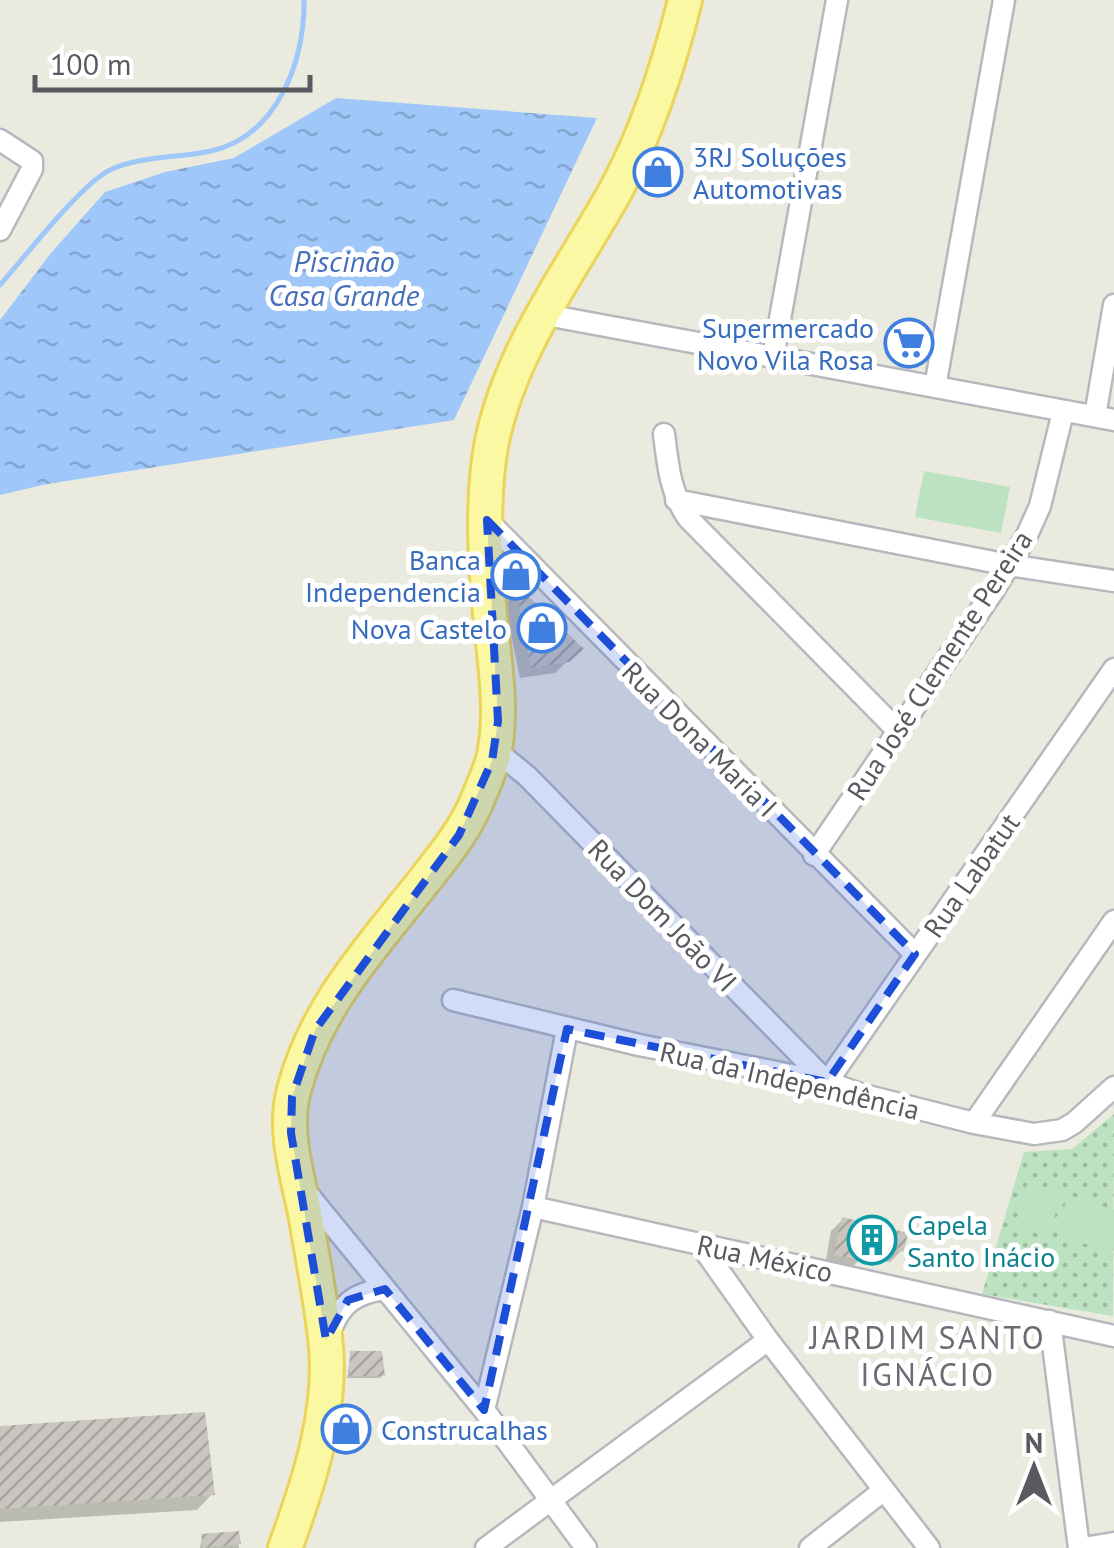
<svg xmlns="http://www.w3.org/2000/svg" width="1114" height="1548" font-family="'PT Sans',sans-serif">
<style>
.park{fill:url(#park-dots)}
.pitch{fill:#bce2c1}
.water{fill:url(#water-ripples)}
.shadow{fill:#0003}
.lines{fill:none;stroke-linecap:round;stroke-linejoin:round}
.stream{stroke:#9fc7fa;stroke-width:5}
.building{fill:url(#building-hatch)}
.minor-casing{stroke:#b7b8be;stroke-width:25}
.primary-casing{stroke:#ead459;stroke-width:38}
.minor{stroke:#fff;stroke-width:20}
.primary{stroke:#fbf8a4;stroke-width:32}
.marked{fill:#1d4ed8;fill-opacity:0.2;stroke:#1d4ed8;stroke-width:8;stroke-dasharray:20 12;stroke-linejoin:round}
.labels{text-anchor:middle;dominant-baseline:central;stroke-width:10;stroke-linejoin:round;paint-order:stroke}
.shop-label{font-size:28px;fill:#366cbe;stroke:#fff;text-anchor:end}
.street-label{font-size:28px;fill:#585a60;stroke:#fff}
.culture-label{font-size:28px;fill:#0d838f;stroke:#fff;text-anchor:start}
.water-label{font-size:30px;font-style:italic;fill:#446fbb;stroke:#fff}
.quarter-label{font-size:32px;letter-spacing:2.5px;fill:#696c72;stroke:#fff}
</style>
<defs>
<pattern id="park-dots" width="8" height="8" patternUnits="userSpaceOnUse" patternTransform="scale(2.5)"><rect width="8" height="8" fill="#bce2c1"/><path d="M2 2h.1M6 6h.1" fill="none" stroke="#9cbaa0" stroke-width="1.8" stroke-linecap="round"/></pattern>
<pattern id="water-ripples" width="26" height="14" patternUnits="userSpaceOnUse" patternTransform="scale(2.5)"><rect width="26" height="14" fill="#9fc7fa"/><path d="M2 4q2-2 4 0t4 0M15 11q2-2 4 0t4 0" fill="none" stroke="#84a5ce"/></pattern>
<pattern id="building-hatch" width="6" height="6" patternUnits="userSpaceOnUse" patternTransform="scale(2.5)"><rect width="6" height="6" fill="#c8c6bf"/><path d="M-1 1l2-2M0 6l6-6M5 7l2-2" fill="none" stroke="#a5a49f"/></pattern>
</defs>
<rect width="100%" height="100%" fill="#ebeadf"/>
<!-- park -->
<path class="park" d="M1114,1114L1113,1316L982,1294L1024,1152L1072,1149Z"/>
<!-- pitch -->
<path class="pitch" d="M924,471L1010,487L1001,533L915,517Z
M1027,1185L1060,1193L1050,1236L1017,1227Z
M1067,1197L1114,1209V1251L1057,1237Z"/>
<!-- water -->
<path class="water" d="M336,98L597,118L454,420L47,484L0,495V320L51,253L105,192L165,172L234,158Z"/>
<!-- shadow -->
<path class="shadow" d="M519,591L580,649L555,673L520,678L508,619V601Z
M843,1219L902,1250L890,1262L860,1259L849,1270L825,1265L831,1231Z
M351,1353L382,1376L380,1378H347Z
M0,1429L212,1494L197,1510L0,1522Z
M237,1534L239,1548H200L202,1537Z"/>
<g class="lines">
<!-- stream -->
<path class="stream" d="M0,285C24,258 82,182 112,169C141,156 179,158 211,151C277,136 305,62 304,0"/>
</g>
<!-- building -->
<path class="building" d="M519,587L584,649L569,662L531,668L519,606Z
M842,1217L908,1233L904,1251L888,1253L864,1247L863,1260L834,1255Z
M350,1351H382L385,1376H349Z
M205,1412L215,1495L0,1509V1426Z
M239,1531L241,1544L203,1548L201,1534Z"/>
<g class="lines">
<!-- minor casing -->
<g class="minor-casing">
<path id="minor" d="M0,140L32,161V169L0,230
M541,314L1114,420
M773,358L837,0
M935,387L1004,0
M1095,416L1114,305
M664,434C668,466 670,492 688,518L897,730
M676,500L1009,565L1114,581
M487,520L915,954
M495,750L527,776L827,1082L1114,669
M814,855L994,590L1027,535L1040,506L1063,412
M453,1000L639,1045L827,1082L860,1094L974,1123L1034,1134L1062,1130L1074,1123L1114,1087
M974,1123L1114,921
M306,1192L484,1410L586,1548
M533,1207L1114,1336
M700,1244L768,1340L929,1548
M1050,1321L1079,1548
M329,1334C340,1305 353,1293 385,1289
M484,1410L533,1207L567,1029
M486,1548L768,1340
M810,1548L884,1490
M1083,1548L1114,1543"/>
</g>
<!-- primary casing -->
<g class="primary-casing">
<path id="primary" d="M285,1548C309,1483 334,1407 325,1337C320,1296 312,1254 305,1213C297,1174 283,1129 294,1090C315,1009 369,950 420,886C442,858 466,830 479,796C485,781 493,765 495,749C502,708 495,665 491,624C485,565 481,499 492,441C512,346 572,270 617,188C649,128 669,65 685,0"/>
</g>
<!-- minor -->
<use href="#minor" class="minor"/>
<!-- primary -->
<use href="#primary" class="primary"/>
</g>
<!-- marked area -->
<path class="marked" d="M487,520L915,954L827,1082L567,1029L484,1410L385,1289L348,1300L326,1340L291,1133L292,1097L315,1030L459,835L492,761L498,721Z"/>
<!-- icons -->
<defs>
<g id="shop-ring" transform="scale(2.5)"><circle r="9.5" fill="#fff" stroke="#3f7fe0" stroke-width="1.5"/><path d="M-5-2.5h2.3a2.7 3.5 0 0 1 5.4 0H5L5.5 6h-11ZM-1.5-2.5h3a1.5 2.3 0 0 0-3 0Z" fill="#3f7fe0"/></g>
<g id="supermarket-ring" transform="scale(2.5)"><circle r="9.5" fill="#fff" stroke="#3f7fe0" stroke-width="1.5"/><path d="M-6-5.5h2.5l.6 2H6L4.5 2H-2.5L-4.4-4H-6ZM-1.5 3.2a1.3 1.3 0 1 0 .1 0ZM3 3.2a1.3 1.3 0 1 0 .1 0Z" fill="#3f7fe0"/></g>
<g id="building-ring" transform="scale(2.5)"><circle r="9.5" fill="#fff" stroke="#0f9aa8" stroke-width="1.5"/><path d="M-4-6H4V6H1V3H-1V6H-4ZM-2.5-4.3h1.7v1.8h-1.7ZM.8-4.3h1.7v1.8H.8ZM-2.5-1h1.7V.8h-1.7ZM.8-1h1.7V.8H.8Z" fill="#0f9aa8"/></g>
</defs>
<g fill-rule="evenodd">
<use href="#shop-ring" x="658" y="172"/>
<use href="#supermarket-ring" x="909" y="343"/>
<use href="#shop-ring" x="516" y="575"/>
<use href="#shop-ring" x="542" y="628"/>
<use href="#building-ring" x="872" y="1240"/>
<use href="#shop-ring" x="346" y="1429"/>
</g>
<g class="labels">
<!-- shop labels -->
<g class="shop-label">
<text x="693" y="156" text-anchor="start">3RJ Soluções<tspan x="693" dy="32">Automotivas</tspan></text>
<text x="874" y="327">Supermercado<tspan x="874" dy="32">Novo Vila Rosa</tspan></text>
<text x="481" y="559">Banca<tspan x="481" dy="32">Independencia</tspan></text>
<text x="507" y="628">Nova Castelo</text>
<text x="381" y="1429" text-anchor="start">Construcalhas</text>
</g>
<!-- street labels -->
<g class="street-label">
<text transform="translate(939 665) rotate(-57)">Rua José Clemente Pereira</text>
<text transform="translate(700 739) rotate(45)">Rua Dona Maria I</text>
<text transform="translate(971 875) rotate(-55)">Rua Labatut</text>
<text transform="translate(663 915) rotate(46)">Rua Dom João VI</text>
<text transform="translate(790 1080) rotate(13)">Rua da Independência</text>
<text transform="translate(765 1258) rotate(12)">Rua México</text>
</g>
<!-- culture labels -->
<g class="culture-label">
<text x="907" y="1224">Capela<tspan x="907" dy="32">Santo Inácio</tspan></text>
</g>
<!-- water labels -->
<g class="water-label">
<text x="344" y="260">Piscinão<tspan x="344" dy="34">Casa Grande</tspan></text>
</g>
<!-- quarter labels -->
<g class="quarter-label">
<text x="928" y="1337">JARDIM SANTO<tspan x="928" dy="37">IGNÁCIO</tspan></text>
</g>
</g>
<!-- north arrow -->
<g transform="translate(1034 1468)" stroke="#ffffff" stroke-width="8" paint-order="stroke">
<path d="M0-8L18 38L0 25L-18 38Z" fill="#585a60"/>
<text y="-15" font-size="28" font-weight="bold" text-anchor="middle" fill="#585a60">N</text>
</g>
<!-- scale -->
<path d="M35 75v15h275v-15" fill="none" stroke="#585a60" stroke-width="5"/>
<text x="50" y="75" font-size="30" fill="#585a60" stroke="#ffffff" stroke-width="8" paint-order="stroke">100 m</text>
</svg>
